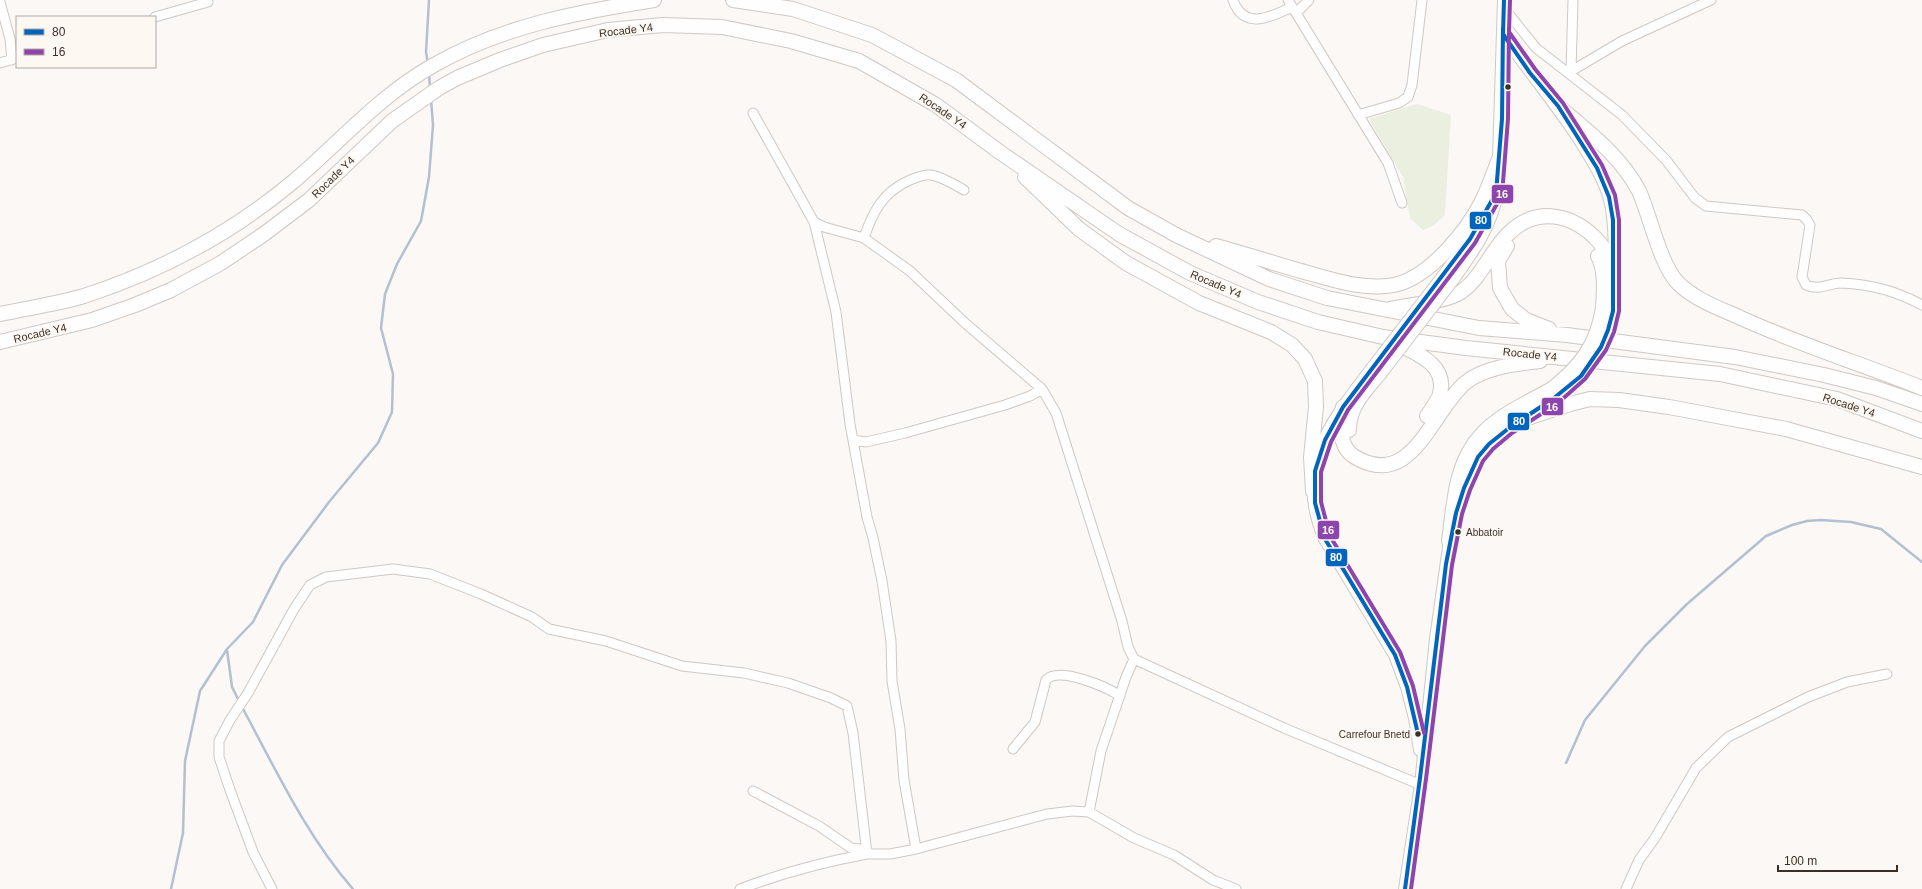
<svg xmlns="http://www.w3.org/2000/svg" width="1922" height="889" font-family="Arial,sans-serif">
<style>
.green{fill:#ebefe0}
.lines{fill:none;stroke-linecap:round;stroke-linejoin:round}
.stream{stroke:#b2c0d2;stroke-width:2.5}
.minor-casing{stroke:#cfc8c3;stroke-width:11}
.secondary-casing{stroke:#cfc8c3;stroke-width:14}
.trunk-casing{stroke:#cfc8c3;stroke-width:16}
.minor{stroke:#fefefe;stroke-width:9}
.secondary{stroke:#fefefe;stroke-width:12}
.trunk{stroke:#fefefe;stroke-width:14}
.secondary-bridge-casing{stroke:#cfc8c3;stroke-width:14;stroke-linecap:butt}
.trunk-bridge-casing{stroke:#cfc8c3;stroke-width:16;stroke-linecap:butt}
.secondary-bridge{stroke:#fefefe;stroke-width:12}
.trunk-bridge{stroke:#fefefe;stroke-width:14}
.bus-1-casing{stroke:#fef8f3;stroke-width:7}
.bus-2-casing{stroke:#fef8f3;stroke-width:7}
.bus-1{stroke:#0065bd;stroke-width:4}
.bus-2{stroke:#8e44ad;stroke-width:4}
.bus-dot{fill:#3b3027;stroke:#fef8f3;stroke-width:1.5}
.labels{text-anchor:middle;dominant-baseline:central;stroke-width:4;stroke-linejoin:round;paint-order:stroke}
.bus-label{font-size:10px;fill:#3b3027;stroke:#fef8f3;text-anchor:start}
.street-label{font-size:11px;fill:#3b3027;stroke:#fef8f3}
.line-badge{stroke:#fef8f3;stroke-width:1.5}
.badge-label{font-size:11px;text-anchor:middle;font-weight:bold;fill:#fff}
</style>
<rect width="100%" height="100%" fill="#fbf8f6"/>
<!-- green -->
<path class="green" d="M1417,104L1451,115L1445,215L1433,226L1423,230L1410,218L1403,177L1369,119Z"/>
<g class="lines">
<!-- stream -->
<path class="stream" d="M428,64L426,52L429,0
M429,73L430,88
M227,650L232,687L239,701
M242,707C276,770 306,835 353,889
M1566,763L1585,720L1645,646L1687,604L1766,536L1792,525L1807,521L1821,520L1851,522L1881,529L1922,562
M171,889L183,833L185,761L200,691L227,649L253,622L282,565L329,502L378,443L392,412L393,374L381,328L385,294L397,264L421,221L429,177L433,125L431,99"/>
<!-- minor casing -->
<g class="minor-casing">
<path id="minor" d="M1233,0C1244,31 1271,17 1292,7
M1288,0L1388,163L1402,203
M0,2L10,39L12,60
M1504,8L1536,48L1622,115L1666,160L1695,198L1706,206L1802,215L1807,220L1810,225L1802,277L1806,285C1822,291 1827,283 1842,283C1869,284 1898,292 1922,305
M1296,13L1309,0
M155,17L208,2
M0,63L17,58
M1571,71L1573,0
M1568,73L1622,41L1711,0
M753,113L814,222L824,227L864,238L910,271L965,323L1042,389L1056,413L1122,621L1128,647L1134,659L1284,728L1421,785
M1358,115L1399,103L1408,97L1412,85L1422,0
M814,222L836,312L850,424L867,517L873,538L882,581L891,641L892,681L900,729L904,780L916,849
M864,238C873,211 883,192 910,180C916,178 923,174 931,175C939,176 956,185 964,190
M853,440L866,442L905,433L1005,405L1030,396L1042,389
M1013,749L1035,722L1046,680C1059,666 1107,687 1120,696
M753,791L819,826L851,848L867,850
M1089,812L1101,751L1126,677L1134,659
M272,889L253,852L230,790L219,757V741L230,720L248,693L294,609L310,585L326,577L393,569L430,574L481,594L532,617L549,629L606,641L682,666L744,673L788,683L831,698L847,706L853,733L867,854H890L916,849L1047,814L1073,811L1089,812L1134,838L1174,855L1213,880L1236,889
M740,889C782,873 823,862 867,854
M1626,889L1639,860L1655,838L1696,768L1728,737L1808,697L1847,682L1887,674"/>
</g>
<!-- secondary casing -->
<g class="secondary-casing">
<path id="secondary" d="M1503,34C1528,70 1556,103 1580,140C1591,158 1603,176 1609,196C1618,225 1614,280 1613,311
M1491,201L1496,193L1499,159L1504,0
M1445,274L1470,239L1483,218
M1371,370C1329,425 1294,468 1325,539L1395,655L1407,687L1415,718L1420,750
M1459,506C1462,492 1467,475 1475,462C1494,431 1530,415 1560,396
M1405,889L1421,785L1436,639L1451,533"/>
</g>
<!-- trunk casing -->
<g class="trunk-casing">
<path id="trunk" d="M733,0L793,9L872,35L956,80L1128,208L1176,235L1269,279L1327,298L1479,328L1567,335L1735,357L1824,375L1876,388L1922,404
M1558,106C1587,131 1621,156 1639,191C1650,215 1660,265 1678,283C1695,300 1719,308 1741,318C1800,345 1862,364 1922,388
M1025,177L1079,229L1126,263L1199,303L1271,332L1292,345L1305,359L1315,381L1316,407L1311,457L1313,491
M1216,246C1245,254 1273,263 1301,271C1331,279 1363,291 1394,285C1429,278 1468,230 1483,199C1489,186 1494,172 1499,159
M1507,246L1498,261L1500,288L1512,309L1526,320L1549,329
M1598,256C1606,271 1604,292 1603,308
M1452,279C1472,251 1490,226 1496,193
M1390,309C1408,305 1446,302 1461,292C1481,278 1491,251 1508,234C1537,205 1574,214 1599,242C1607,251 1610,266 1614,278
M0,314C27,308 57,304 84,296C161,271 232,233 294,181C341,141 380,95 434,65C502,26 578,12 654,0
M0,342L92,320L135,305L171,290L221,263L264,234L309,200L392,121L439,88L457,78L500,60L543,45L608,30L663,25L722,27L791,41L859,61L936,105L1001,153L1119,234L1190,273L1258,302L1318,322L1383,337L1466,348L1720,374L1837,399L1922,431
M1394,342C1416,353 1450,365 1439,397C1436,403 1431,410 1427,416
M1343,407C1340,423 1338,447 1355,457C1412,491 1431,412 1465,383C1484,367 1516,364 1540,361
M1521,420L1570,404L1590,399L1619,400L1669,407L1786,429L1922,467
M1349,430C1349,406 1365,391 1379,374
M1449,541C1454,504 1455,462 1482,434C1501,414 1529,402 1552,389"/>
</g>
<!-- minor -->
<use href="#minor" class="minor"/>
<!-- secondary -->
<use href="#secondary" class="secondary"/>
<!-- trunk -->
<use href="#trunk" class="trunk"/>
<!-- secondary-bridge casing -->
<g class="secondary-bridge-casing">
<path id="secondary-bridge" d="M1371,370L1445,274
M1560,396C1587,369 1606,351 1613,311"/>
</g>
<!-- trunk-bridge casing -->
<g class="trunk-bridge-casing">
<path id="trunk-bridge" d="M1379,374L1452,279
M1552,389C1581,366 1597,345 1603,308"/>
</g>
<!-- secondary-bridge -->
<use href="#secondary-bridge" class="secondary-bridge"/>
<!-- trunk-bridge -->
<use href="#trunk-bridge" class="trunk-bridge"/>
<!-- bus-1 casing -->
<g class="bus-1-casing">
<path id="bus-1" d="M1418,734L1407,687L1395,655L1325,539L1315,503V471L1325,440L1343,407L1470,239L1496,193L1502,119L1503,28
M1405,889L1420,778L1446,564L1456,513L1464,488L1478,457L1489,444L1509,428L1554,398L1581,376L1601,347L1608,330L1613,311V220L1609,197L1597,168L1558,106L1530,73L1503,34L1504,0"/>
</g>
<!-- bus-2 casing -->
<g class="bus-2-casing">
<path id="bus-2" d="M1424,733L1413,686L1400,652L1330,536L1321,502V472L1331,442L1348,410L1475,243L1502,195L1508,119L1509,28
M1411,889L1426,779L1452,565L1462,514L1470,490L1483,461L1493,449L1512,433L1558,403L1585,379L1606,350L1614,332L1619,311V220L1615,195L1602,165L1563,103L1535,69L1509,32L1510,0"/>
</g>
<!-- bus-1 -->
<use href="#bus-1" class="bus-1"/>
<!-- bus-2 -->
<use href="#bus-2" class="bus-2"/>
</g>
<!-- markers -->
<g class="bus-dot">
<circle cx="1508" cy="87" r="3.5"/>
<circle cx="1458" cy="532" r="3.5"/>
<circle cx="1418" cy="734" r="3.5"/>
</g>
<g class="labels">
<!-- bus labels -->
<g class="bus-label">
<text x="1466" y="532">Abbatoir</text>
<text x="1410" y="734" text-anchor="end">Carrefour Bnetd</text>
</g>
<!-- street labels -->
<g class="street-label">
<text transform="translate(626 30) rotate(-7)">Rocade Y4</text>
<text transform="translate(943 111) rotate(34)">Rocade Y4</text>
<text transform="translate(333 177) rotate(-44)">Rocade Y4</text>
<text transform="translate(1216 284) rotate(23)">Rocade Y4</text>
<text transform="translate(40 333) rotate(-13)">Rocade Y4</text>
<text transform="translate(1530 354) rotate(6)">Rocade Y4</text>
<text transform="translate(1849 405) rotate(18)">Rocade Y4</text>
</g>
</g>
<g class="line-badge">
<rect x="1491" y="184" width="23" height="20" rx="4" fill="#8e44ad"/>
<rect x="1469" y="211" width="23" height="19" rx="4" fill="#0065bd"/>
<rect x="1541" y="397" width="23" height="19" rx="4" fill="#8e44ad"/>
<rect x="1507" y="412" width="23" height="19" rx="4" fill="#0065bd"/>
<rect x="1317" y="520" width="23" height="20" rx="4" fill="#8e44ad"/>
<rect x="1325" y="548" width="23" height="19" rx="4" fill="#0065bd"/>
</g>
<g class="badge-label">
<text x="1502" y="198">16</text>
<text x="1481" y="224">80</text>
<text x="1552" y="411">16</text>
<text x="1519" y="425">80</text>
<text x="1328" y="534">16</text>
<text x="1336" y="561">80</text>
</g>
<!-- legend -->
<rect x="16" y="16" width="140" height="52" fill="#fef8f3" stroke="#b0a8a1"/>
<rect x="24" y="29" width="20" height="6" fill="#0065bd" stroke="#b0a8a1"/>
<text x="52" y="36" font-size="12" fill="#3b3027">80</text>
<rect x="24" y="49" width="20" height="6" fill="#8e44ad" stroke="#b0a8a1"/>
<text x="52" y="56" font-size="12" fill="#3b3027">16</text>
<!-- scale -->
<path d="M1778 865v6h119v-6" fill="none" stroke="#3b3027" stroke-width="2"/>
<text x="1784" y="865" font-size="12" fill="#3b3027" stroke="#fef8f3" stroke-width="3" paint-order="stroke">100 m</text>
</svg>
